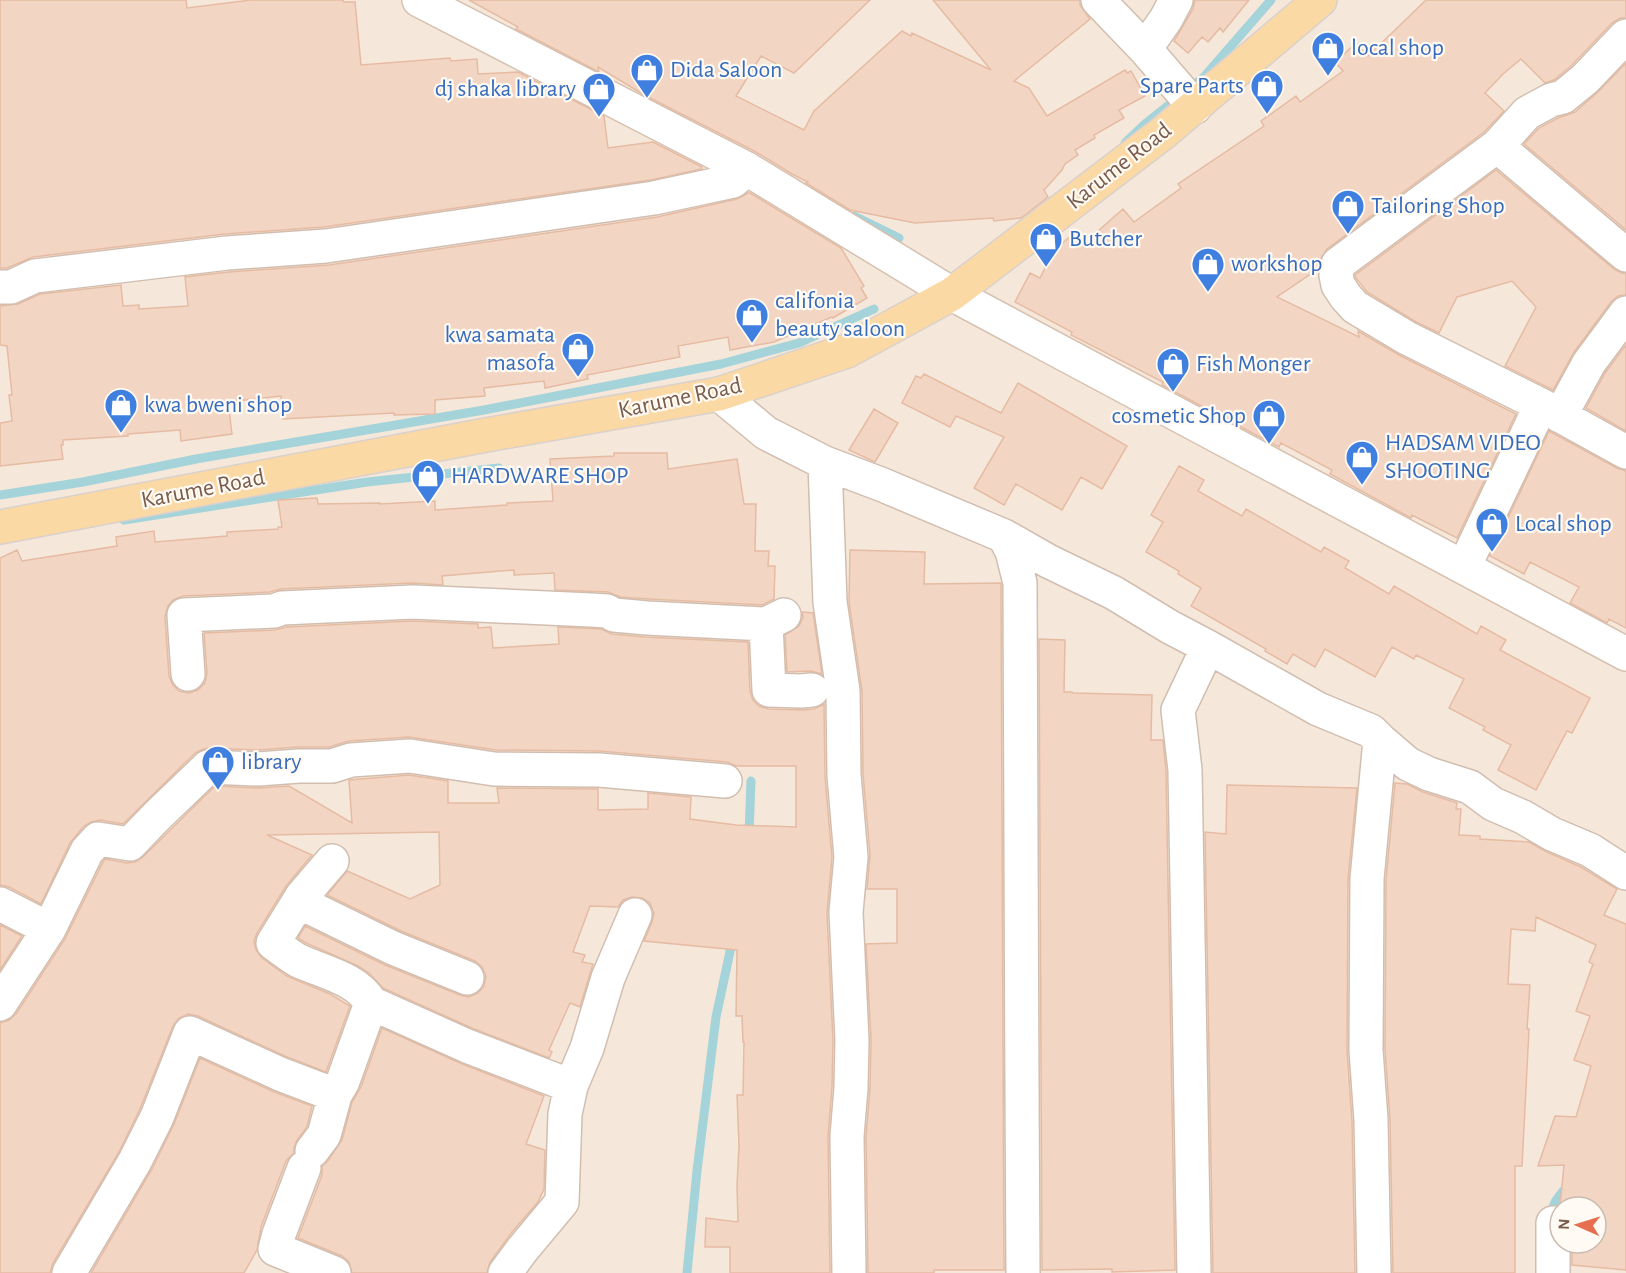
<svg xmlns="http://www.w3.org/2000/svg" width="1626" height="1273" font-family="'Alegreya Sans',sans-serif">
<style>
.residential{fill:#f5e8da;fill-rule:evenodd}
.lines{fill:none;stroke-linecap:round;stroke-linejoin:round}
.stream{stroke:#a5d3da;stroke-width:9}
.building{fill:#f3d5c3;stroke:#e6bba3;stroke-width:1.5}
.street-casing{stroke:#d1beb0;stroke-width:36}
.secondary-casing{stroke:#d6c0b0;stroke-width:36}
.primary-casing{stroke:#dad1cd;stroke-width:36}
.street{stroke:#fff;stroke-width:33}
.secondary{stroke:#fff;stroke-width:33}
.primary{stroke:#fbd9a5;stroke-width:33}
.labels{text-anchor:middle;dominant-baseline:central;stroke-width:4.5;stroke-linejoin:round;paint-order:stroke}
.shop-label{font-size:24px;fill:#366cbe;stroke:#fffaf3;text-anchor:start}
.street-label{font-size:24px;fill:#7a5c4d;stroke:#fffaf3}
</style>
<rect width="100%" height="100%" fill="#fdf6ec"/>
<!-- residential -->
<path class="residential" d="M0,0H1626V1273H0ZM1560,1207H1596V1243H1560Z"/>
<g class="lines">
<!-- stream -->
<path class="stream" d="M1125,143L1145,124L1204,77L1271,0
M854,216L899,238
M0,495L83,482L196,459L484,410L721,364L799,343L874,309
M124,520L367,482L499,468
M749,835L751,781
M1545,1215L1551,1213L1555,1202L1563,1191H1570
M687,1273L697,1171L716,1017L731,947V937"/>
</g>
<!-- building -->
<path class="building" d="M0,0H186L187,8L251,0H343L344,2H355L361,65L450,58L451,61L477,59L478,74L518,72L604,116L608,148L653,142L702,167V169L651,180L324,227L225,234L33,257L7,268H0Z
M469,0H870L794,73L761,56L736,96L804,130L814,111L902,31L911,36L912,33L991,70L933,0H1080V5L1090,19L1014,81L1029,88L1047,116L1125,70L1127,73L1131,71L1145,96L1119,110L1124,118L1094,135L1095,138L1075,150L1078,155L1065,164L1062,170L1044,190L1048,197L1021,218L994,221L993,218L915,223L850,210L806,183L808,182L792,174L756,152L646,96L598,67L599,72L516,29L518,27Z
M1195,0H1249L1223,32L1220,28L1208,42L1202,37L1188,53L1174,41L1193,9Z
M1426,0H1626V18H1620L1612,23L1572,65L1554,80L1545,83L1521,59L1503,74L1485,93L1504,111L1484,132L1327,249L1320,260L1318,269L1277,297L1359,337L1358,331L1399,355L1516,414L1457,538L1412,515L1411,518L1330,474L1332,470L1281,443L1279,447L1162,385L1163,382L1071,335L1072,332L1015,302L1030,273L1040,278L1054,250L1072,235L1077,242L1087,234L1090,238L1123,209L1134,222L1181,188L1178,184L1264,126L1261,121L1296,96L1300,102L1343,71L1335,62L1356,43L1368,56Z
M1626,63V230L1524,144L1539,128L1558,118L1575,112L1598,92Z
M1496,170L1614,269L1622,273H1626V295L1618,296L1611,302L1574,352L1553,390L1505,366L1536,307L1512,281L1457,297L1439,333L1416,322L1367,292L1356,278L1355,275Z
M748,193H750L841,248L864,286L861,288L867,298L833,318L832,317L774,342L730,350L728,337L678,346L680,357L587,375L588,379L545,388L544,381L484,388L485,396L435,400V414L394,415V413L283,419L281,396L228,402L232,434L181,441L180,430L128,434V436L63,440V445H61L63,459L0,466V423L12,421L9,395H12L7,346L0,345V306L18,304L40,294L121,285L123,306L139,305V309L188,306L185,277L229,272L329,265L657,217L737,199Z
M1626,345V431L1586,408L1605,373Z
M924,374L1001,413L1018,383L1127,446L1102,489L1081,477L1062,510L1016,484L1004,505L974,488L1004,437L956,416L950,427L902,403L916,376L921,378Z
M874,409L898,423L875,462L849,450Z
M1549,431L1617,468L1626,471V628L1609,619L1607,623L1570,603L1579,587L1530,562L1524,574L1490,556Z
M614,453H667L668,469L737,459L744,504H756L755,551H769L768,566H775L774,599L762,605L648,599L620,597L608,592L555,590L554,573L514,575V570L442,576L443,585L412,583L281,589L270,592L183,596L173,600L168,606L165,616L169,676L173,685L179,691L189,693L198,690L205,683L207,673L204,633L275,630L286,627L413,621L478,624V628L491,627L493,648L559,644L558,627L601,629L612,634L645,637L748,642L750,691L753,700L759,706L768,709L803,710L814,709L824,704L825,777L832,857L827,913L833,1040L832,1087L828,1136L830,1273H730V1247H705L706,1218L738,1222L737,1185L739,1146L737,1095H743L744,1042H743L742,1016H736L737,950L644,941L652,922L654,913L650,903L642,898L632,897L623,900L618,907L590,906L573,952L585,955L582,962L593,964L580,1007L570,1003L549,1050L552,1052L549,1058L474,1029L383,988L369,973L358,966L306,943L298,938L305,926L385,965L460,995L469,997L478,993L484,986L486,976L482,967L475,961L401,931L327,895L347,871L410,899L440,885L439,832L267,835L312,855L286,886L257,933L254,941L256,950L262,958L287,976L330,994L350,1006L326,1072L287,1057L198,1016L188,1014L179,1018L173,1026L140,1109L119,1152L53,1263L50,1273H0V1023L9,1020L16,1014L65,939L103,862L105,859L127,863L135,862L143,857L215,786L257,788L289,786L352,823L349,780L409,775L448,781V803H499L497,788L598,789V810L648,809V793L691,797L690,819L736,825L796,827V766H736L727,762L599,751L496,750L409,737L349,741L329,747H298L258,750L208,748L201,750L195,753L123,824L100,820L91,822L84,826L70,843L41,904L9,887L0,885V558L17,550L22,561L117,546L116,537L154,531L155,542L227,536V532L278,529V527H282L278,500L317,498L318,504L380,503V504L435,501V510L507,505V503L553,501L550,459L614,456Z
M1179,466L1204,480L1198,491L1242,516L1246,509L1321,552L1324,547L1349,561L1345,568L1389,594L1394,586L1477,634L1481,626L1506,640L1500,650L1590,698L1572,733L1567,731L1536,790L1498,770L1511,745L1483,730L1485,727L1449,708L1464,679L1416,655L1414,659L1392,647L1375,677L1325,649L1315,667L1293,654L1287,664L1265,651L1266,649L1191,606L1201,588L1178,574L1179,571L1146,552L1163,522L1151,515Z
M850,550L925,552L924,584L1001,583V585L1004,1270H934V1273H868L866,1137L870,1088L871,1040L866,944L897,943V889H867L870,855L863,774L862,691L849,602Z
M802,612L813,613L822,674L811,671L787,672L785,635L799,626L803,617Z
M1039,639L1065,640L1064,692H1072L1073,693L1152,695L1151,740H1163L1166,771L1175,1270L1112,1272V1269L1042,1270Z
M1395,783L1407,784L1423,792L1457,803L1456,809H1461L1459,835L1480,836V839L1529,842L1545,851L1581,867L1617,889L1604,915L1626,924V1270L1572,1265V1243H1596V1207L1560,1206L1564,1165L1538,1166L1555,1116L1576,1117L1591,1066L1574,1060L1590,1016L1576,1011L1593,964L1589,962L1596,945L1536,917L1535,931L1511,929L1508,984L1530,985L1527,1029H1529L1522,1166H1515V1273H1393L1390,1120L1385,1049L1386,880Z
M1227,785L1357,788L1348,879L1347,1050L1352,1121L1355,1273H1213L1205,832L1226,834Z
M0,925L22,936L0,970Z
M382,1028L460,1063L544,1096L526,1144L545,1150L544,1189L538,1202L512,1232L490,1262L487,1273H352L349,1262L342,1256L298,1238L322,1175V1166L327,1162L342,1140L352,1102L361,1087Z
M200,1058L272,1091L312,1106L307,1127L297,1140L294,1148V1153L286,1161L261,1227L257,1250L244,1273H91L152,1169L174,1124Z"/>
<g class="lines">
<!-- street casing -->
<g class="street-casing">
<path id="street" d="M1098,0L1145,49L1195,107
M1626,36L1585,79L1563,97L1551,100L1527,113L1497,146L1338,264L1336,275L1338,285L1346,297L1355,307L1407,338L1541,405L1626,452
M1145,49L1166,19L1176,0
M1497,146L1626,255
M0,287H11L35,276L227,253L326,246L654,198L733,181L747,169
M719,394L766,433L825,463L883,485L1004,536L1048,561L1114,593L1170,627L1208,647L1178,710L1185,770L1194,1273
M1560,416L1589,363L1626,313
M825,463L830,602L843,691L844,775L851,857L846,912L852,1040L851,1088L847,1136L849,1273
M1004,536L1012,551L1020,583C1020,813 1022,1043 1023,1273
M1464,567L1541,405
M766,624L769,690L801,691L812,690
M1208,647L1318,709L1371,731L1380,740L1367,879L1366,1050L1371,1120L1374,1273
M188,674L184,615L274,611L282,608L413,602L591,610L607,611L614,615L647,618L766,624L784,615
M1380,740L1408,764L1429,774L1470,787L1493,804L1523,817L1552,834L1590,850L1626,873
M302,896L332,861
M0,904L49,929
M371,1003C357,978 322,972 297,960C289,955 281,949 273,943L302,896L311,908L393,948L467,978
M0,1004L49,929L87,851L98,839L130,844L157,816L208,767L258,769L299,766H332L351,760L410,756L494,769L599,770L725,781
M312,1151L324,1135L335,1095L343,1081L371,1003L467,1046L571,1086
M304,1168L279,1234L275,1249L334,1273
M1553,1223V1273
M69,1273L135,1161L157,1117L190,1033L280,1074L335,1095
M505,1273L522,1250L562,1202L565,1114L571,1086L587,1048L608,978L635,915"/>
</g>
<!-- secondary casing -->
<g class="secondary-casing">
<path id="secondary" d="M419,0L747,169L952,294L1626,654"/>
</g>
<!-- primary casing -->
<g class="primary-casing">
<path id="primary" d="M0,527L486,435L719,394L847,351L952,294L1163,133L1320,0"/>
</g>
<!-- street -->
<use href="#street" class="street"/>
<!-- secondary -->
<use href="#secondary" class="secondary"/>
<!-- primary -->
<use href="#primary" class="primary"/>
</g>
<!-- icons -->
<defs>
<g id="shop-pin" transform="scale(1.725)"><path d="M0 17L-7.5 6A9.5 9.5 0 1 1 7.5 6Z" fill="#3f7fe0" stroke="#fffaf3"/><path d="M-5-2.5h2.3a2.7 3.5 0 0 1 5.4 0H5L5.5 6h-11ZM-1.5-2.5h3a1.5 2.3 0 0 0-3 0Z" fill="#fff"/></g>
</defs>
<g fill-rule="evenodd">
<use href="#shop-pin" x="1328" y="48"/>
<use href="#shop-pin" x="647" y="70"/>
<use href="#shop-pin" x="1267" y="86"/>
<use href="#shop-pin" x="599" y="89"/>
<use href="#shop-pin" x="1348" y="206"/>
<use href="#shop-pin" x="1046" y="239"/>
<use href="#shop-pin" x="1208" y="264"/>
<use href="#shop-pin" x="752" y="315"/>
<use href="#shop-pin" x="578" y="349"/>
<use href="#shop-pin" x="1173" y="364"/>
<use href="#shop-pin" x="121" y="405"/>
<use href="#shop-pin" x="1269" y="416"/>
<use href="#shop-pin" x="1362" y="457"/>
<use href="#shop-pin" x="428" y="476"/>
<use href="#shop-pin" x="1492" y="524"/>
<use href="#shop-pin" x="218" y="762"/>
</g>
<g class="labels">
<!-- shop labels -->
<g class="shop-label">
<text x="1351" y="48">local shop</text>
<text x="670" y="70">Dida Saloon</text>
<text x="1244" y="86" text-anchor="end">Spare Parts</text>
<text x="576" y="89" text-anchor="end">dj shaka library</text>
<text x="1371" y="206">Tailoring Shop</text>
<text x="1069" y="239">Butcher</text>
<text x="1231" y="264">workshop</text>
<text x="775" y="301">califonia<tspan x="775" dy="28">beauty saloon</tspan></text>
<text x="555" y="335" text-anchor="end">kwa samata<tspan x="555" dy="28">masofa</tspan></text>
<text x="1196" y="364">Fish Monger</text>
<text x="144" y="405">kwa bweni shop</text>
<text x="1246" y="416" text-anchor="end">cosmetic Shop</text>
<text x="1385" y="443">HADSAM VIDEO<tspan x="1385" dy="28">SHOOTING</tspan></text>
<text x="451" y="476">HARDWARE SHOP</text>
<text x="1515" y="524">Local shop</text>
<text x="241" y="762">library</text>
</g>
<!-- street labels -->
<g class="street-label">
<text transform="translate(1119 166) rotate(-38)">Karume Road</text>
<text transform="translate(680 398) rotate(-12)">Karume Road</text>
<text transform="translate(203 489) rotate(-11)">Karume Road</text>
</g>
</g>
<!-- north arrow -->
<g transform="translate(1578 1225) rotate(273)"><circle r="28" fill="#fffaf3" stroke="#cabbb1" stroke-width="1.5"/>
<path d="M0-4.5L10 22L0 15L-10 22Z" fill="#e76f51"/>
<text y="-9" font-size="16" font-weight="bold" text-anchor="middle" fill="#7a5c4d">N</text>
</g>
</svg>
